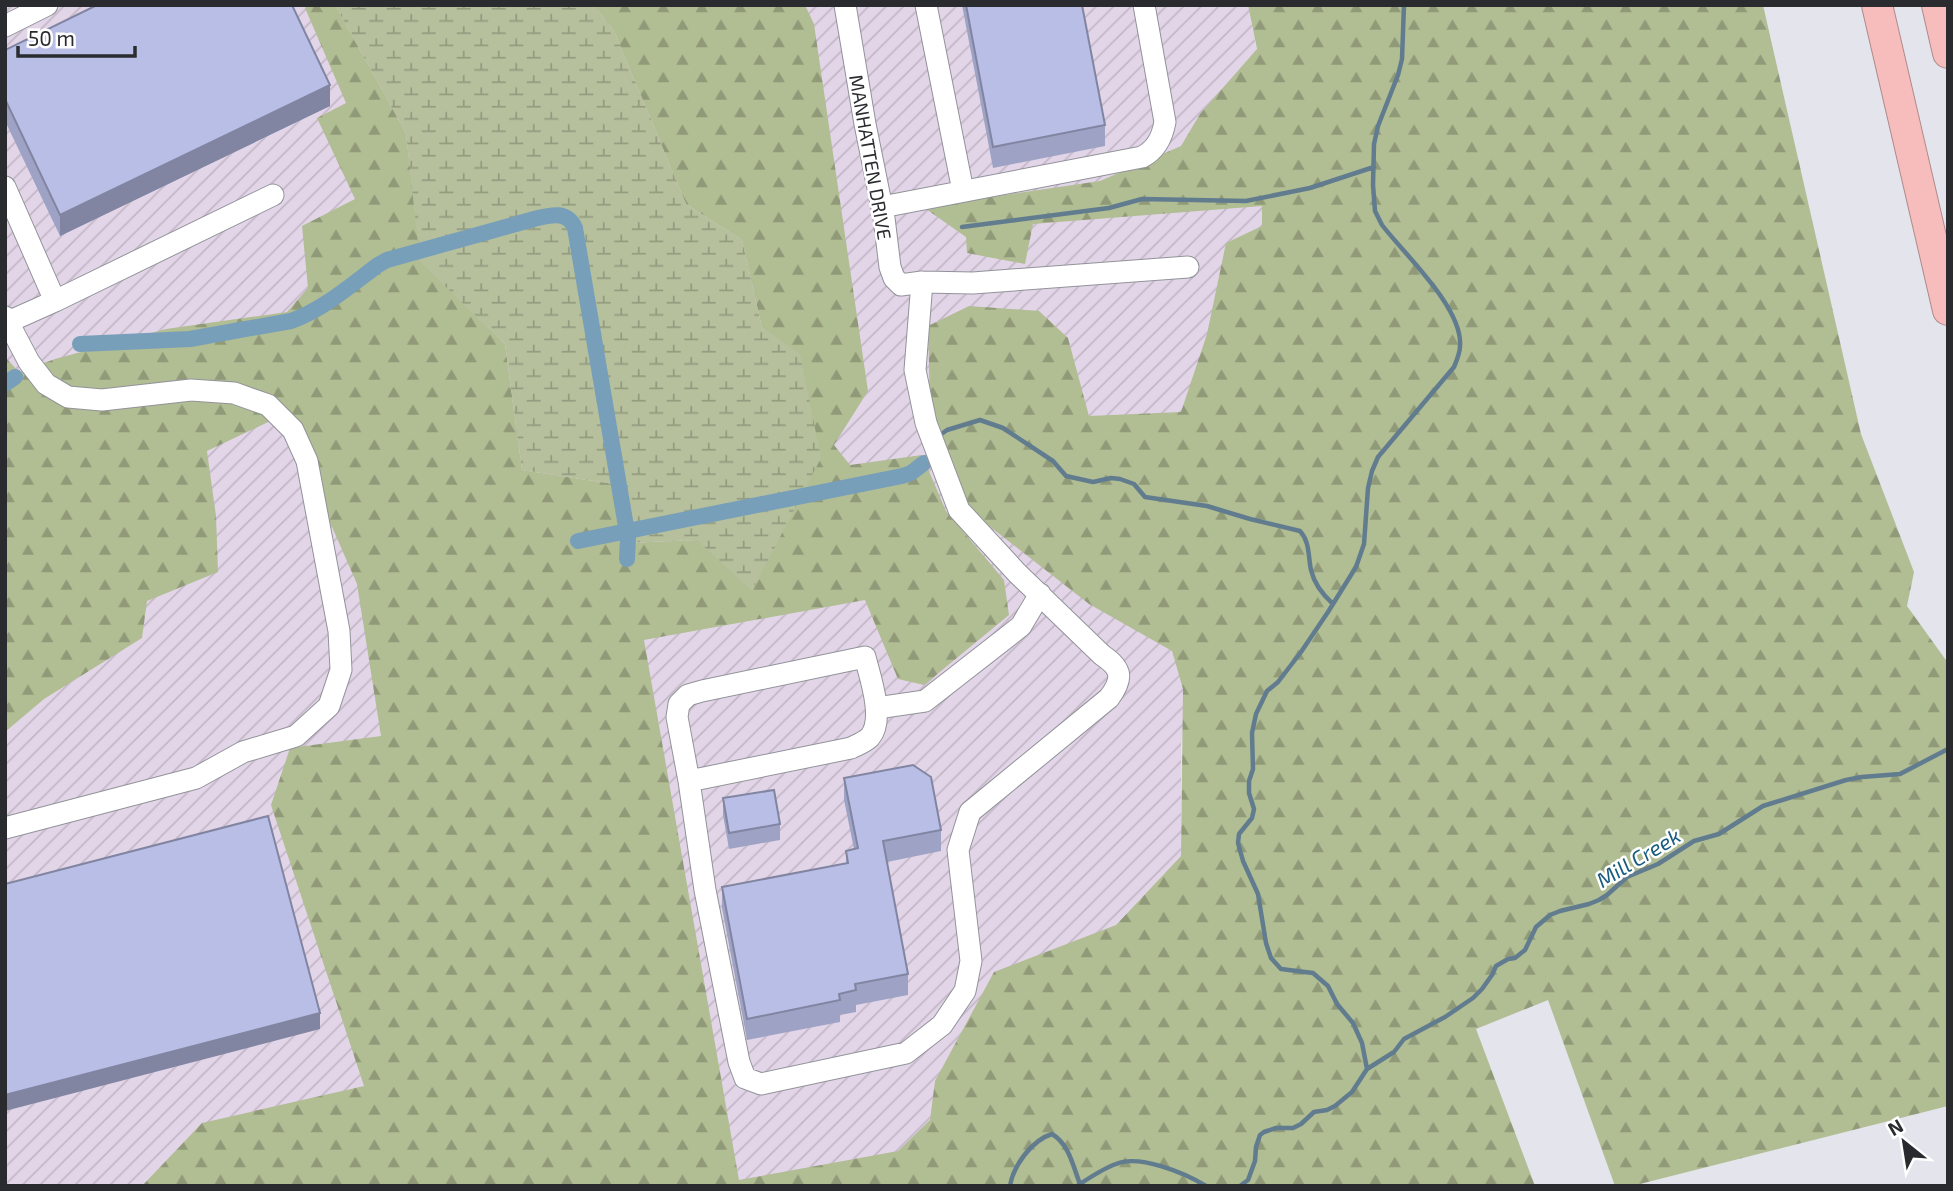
<svg xmlns="http://www.w3.org/2000/svg" width="1953" height="1191" font-family="'Exo 2',sans-serif">
<style>
.industrial{fill:url(#industrial-furrows)}
.forest{fill:url(#forest-firs)}
.wetland{fill:url(#wetland-marsh)}
.lines{fill:none;stroke-linecap:round;stroke-linejoin:round}
.stream{stroke:#617c8f;stroke-width:4.5}
.canal{stroke:#789fb9;stroke-width:16}
.minor-casing{stroke:#92939a;stroke-width:23}
.highway-casing{stroke:#af8a8b;stroke-width:32}
.minor{stroke:#fff;stroke-width:21}
.highway{stroke:#f7bdbd;stroke-width:30}
.wall{fill:#9ea3c6}
.shaded-wall{fill:#8185a1}
.building{fill:#b8bee6;stroke:#8185a1;stroke-width:2}
.labels{text-anchor:middle;dominant-baseline:central;stroke-width:5;stroke-linejoin:round;paint-order:stroke}
.street-label{font-size:19px;fill:#2a2b2e;stroke:#fff}
.water-label{font-size:21px;font-style:italic;fill:#175b7f;stroke:#fff}
</style>
<defs>
<pattern id="industrial-furrows" width="10" height="10" patternUnits="userSpaceOnUse" patternTransform="scale(1.75)"><rect width="10" height="10" fill="#e3d5e8"/><path d="M-1 1l2-2M0 10L10 0M9 11l2-2" fill="none" stroke="#c3b7c7"/></pattern>
<pattern id="forest-firs" width="22" height="20" patternUnits="userSpaceOnUse" patternTransform="scale(1.75)"><rect width="22" height="20" fill="#b1bd93"/><path d="M5 1l3.5 6h-7zM16 11l3.5 6h-7z" fill="#909a78"/></pattern>
<pattern id="wetland-marsh" width="20" height="14" patternUnits="userSpaceOnUse" patternTransform="scale(1.75)"><rect width="20" height="14" fill="#b6c09d"/><path d="M1 5h8M5 5V1M11 12h8M15 12V8" fill="none" stroke="#949c80"/></pattern>
</defs>
<rect width="100%" height="100%" fill="#e3e4ec"/>
<!-- industrial -->
<path class="industrial" d="M5,5H1248L1280,173L1181,744V856L1058,986L923,1186H5Z"/>
<!-- forest -->
<path class="forest" d="M307,5H335L406,133L421,262L505,344L522,470L620,485L627,543L697,540L800,355L762,328L742,240L686,204L614,31L594,5H805L814,24L868,391L834,445L850,465L922,455L946,511L1004,580L1009,615L924,685L898,679L865,600L644,640L739,1180L898,1151L930,1120L935,1081L994,972L1116,925L1181,856L1183,689L1172,651L1089,604L966,508L930,405L928,326L969,306L1039,311L1068,338L1089,416L1181,412L1207,334L1226,243L1262,226V206L1033,224L1025,264L967,253L966,237L923,207L1100,181L1181,146L1200,114L1257,49L1248,5H1763L1861,434L1914,572L1907,606L1948,663V1106L1632,1186H1615L1548,1000L1476,1029L1535,1186H142L202,1123L364,1086L271,805L290,748L381,736L357,584L283,415L207,451L216,516L218,572L147,601L142,638L44,699L5,732V357L19,372L55,359L166,329L287,312L308,288L302,226L355,199L317,118L346,103L305,8Z"/>
<!-- wetland -->
<path class="wetland" d="M335,5H594L614,31L686,204L742,240L762,328L800,354L821,458L752,591L697,540L627,543L620,485L522,470L505,344L420,262L406,133Z"/>
<g class="lines">
<!-- stream -->
<path class="stream" d="M962,227L1109,208L1142,199L1246,201L1310,188L1374,167
M940,435L947,430L980,420L1003,428L1053,461L1066,476L1093,482L1111,478L1120,479L1134,484L1145,497L1207,506L1250,519L1300,531C1310,542 1308,556 1311,570C1314,583 1323,595 1333,604
M1367,1069L1362,1043L1353,1023L1337,1004L1328,986L1313,973L1281,969L1271,958L1266,943L1258,894L1243,861L1238,843L1239,834L1252,818L1254,809L1249,793V781L1253,769L1252,733L1256,714L1267,691L1278,682L1301,652L1328,612L1356,567L1364,544L1368,488L1372,471L1378,457L1454,367C1457,360 1460,353 1460,346C1463,308 1405,255 1382,225L1375,211L1373,185L1374,144L1378,126L1398,75L1402,59L1404,5
M1010,1186C1013,1166 1032,1140 1052,1134C1069,1144 1073,1166 1080,1184
M1077,1186C1089,1178 1102,1169 1116,1164C1139,1154 1185,1173 1206,1186
M1240,1186L1248,1180L1255,1161L1256,1147L1260,1135L1264,1132L1276,1128H1293L1301,1124L1314,1112L1327,1110L1335,1106L1352,1092L1367,1069L1394,1052L1404,1039L1445,1017L1473,998L1482,989L1492,975L1496,966L1508,959L1515,958L1525,950L1536,927L1550,915L1560,911L1589,904L1599,900L1607,895L1627,877L1658,864L1694,841L1719,834L1763,806L1846,780L1862,777L1900,774L1948,749"/>
<!-- canal -->
<path class="canal" d="M80,344L190,339L291,321C324,309 351,285 378,265L387,260L534,219C550,215 567,210 575,228L628,538L627,559
M5,384L15,377
M578,541L902,476L911,473L924,463"/>
<!-- minor casing -->
<g class="minor-casing">
<path id="minor" d="M845,5L865,124L884,218L890,267L894,278L901,285L922,282L973,283L1188,267
M926,5L963,191
M5,26L47,5
M5,187L55,301L273,195
M882,207L1142,157C1156,150 1162,138 1165,122L1144,5
M5,317L8,322L55,301
M877,708L925,701L1021,626L1040,594
M689,781L851,748C857,745 865,742 870,737C885,719 870,677 865,657L702,691L688,695L679,704L677,717L689,781L705,890L739,1062L745,1078L761,1084L906,1053L942,1025L965,991L971,961L958,850L970,812L1109,698C1123,679 1123,669 1102,655L1017,573L959,510L926,423L915,370L922,282
M5,828L196,778L243,752L296,736L329,706L341,670L339,631L307,461L293,430L268,405L234,393L191,390L102,400L68,397L46,384L29,362L8,322"/>
</g>
<!-- highway casing -->
<g class="highway-casing">
<path id="highway" d="M1877,5L1948,310
M1937,5L1948,53"/>
</g>
<!-- minor -->
<use href="#minor" class="minor"/>
<!-- highway -->
<use href="#highway" class="highway"/>
</g>
<!-- wall -->
<path class="wall" d="M962,5H1082L1105,125V146L993,168Z
M5,50L330,106L60,236L5,121Z
M844,778L941,830V851L887,862L908,974V995L856,1005V1012L840,1015V1022L747,1040L722,908V887L846,863V851L854,849L844,800Z
M723,798L780,824V840L729,849L723,815Z"/>
<!-- shaded-wall -->
<path class="shaded-wall" d="M330,85V106L60,236V215Z
M320,1013V1029L5,1111V1095Z"/>
<!-- building -->
<path class="building" d="M97,5H292L330,85L60,215L5,99V50Z
M966,5H1082L1105,125L993,147Z
M913,765L931,777L941,830L883,841L908,974L855,984L856,990L839,994L840,1000L747,1019L722,887L848,863L846,851L858,848L844,778Z
M774,790L780,824L729,833L723,798Z
M268,816L320,1013L5,1095V884Z"/>
<g class="labels">
<!-- street labels -->
<g class="street-label">
<text transform="translate(871 157) rotate(80)">MANHATTEN DRIVE</text>
</g>
<!-- water labels -->
<g class="water-label">
<text transform="translate(1638 857) rotate(-31)">Mill Creek</text>
</g>
</g>
<!-- border -->
<rect width="1953" height="1191" fill="none" stroke="#2a2b2e" stroke-width="14"/>
<!-- north arrow -->
<g transform="translate(1904 1142) rotate(330)" stroke="#ffffff" stroke-width="5" paint-order="stroke">
<path d="M0-5L12 26L0 18L-12 26Z" fill="#2a2b2e"/>
<text y="-10" font-size="19" font-weight="bold" text-anchor="middle" fill="#2a2b2e">N</text>
</g>
<!-- scale -->
<path d="M18 46v10h117v-10" fill="none" stroke="#2a2b2e" stroke-width="3.5"/>
<text x="28" y="46" font-size="21" fill="#2a2b2e" stroke="#ffffff" stroke-width="5" paint-order="stroke">50 m</text>
</svg>
